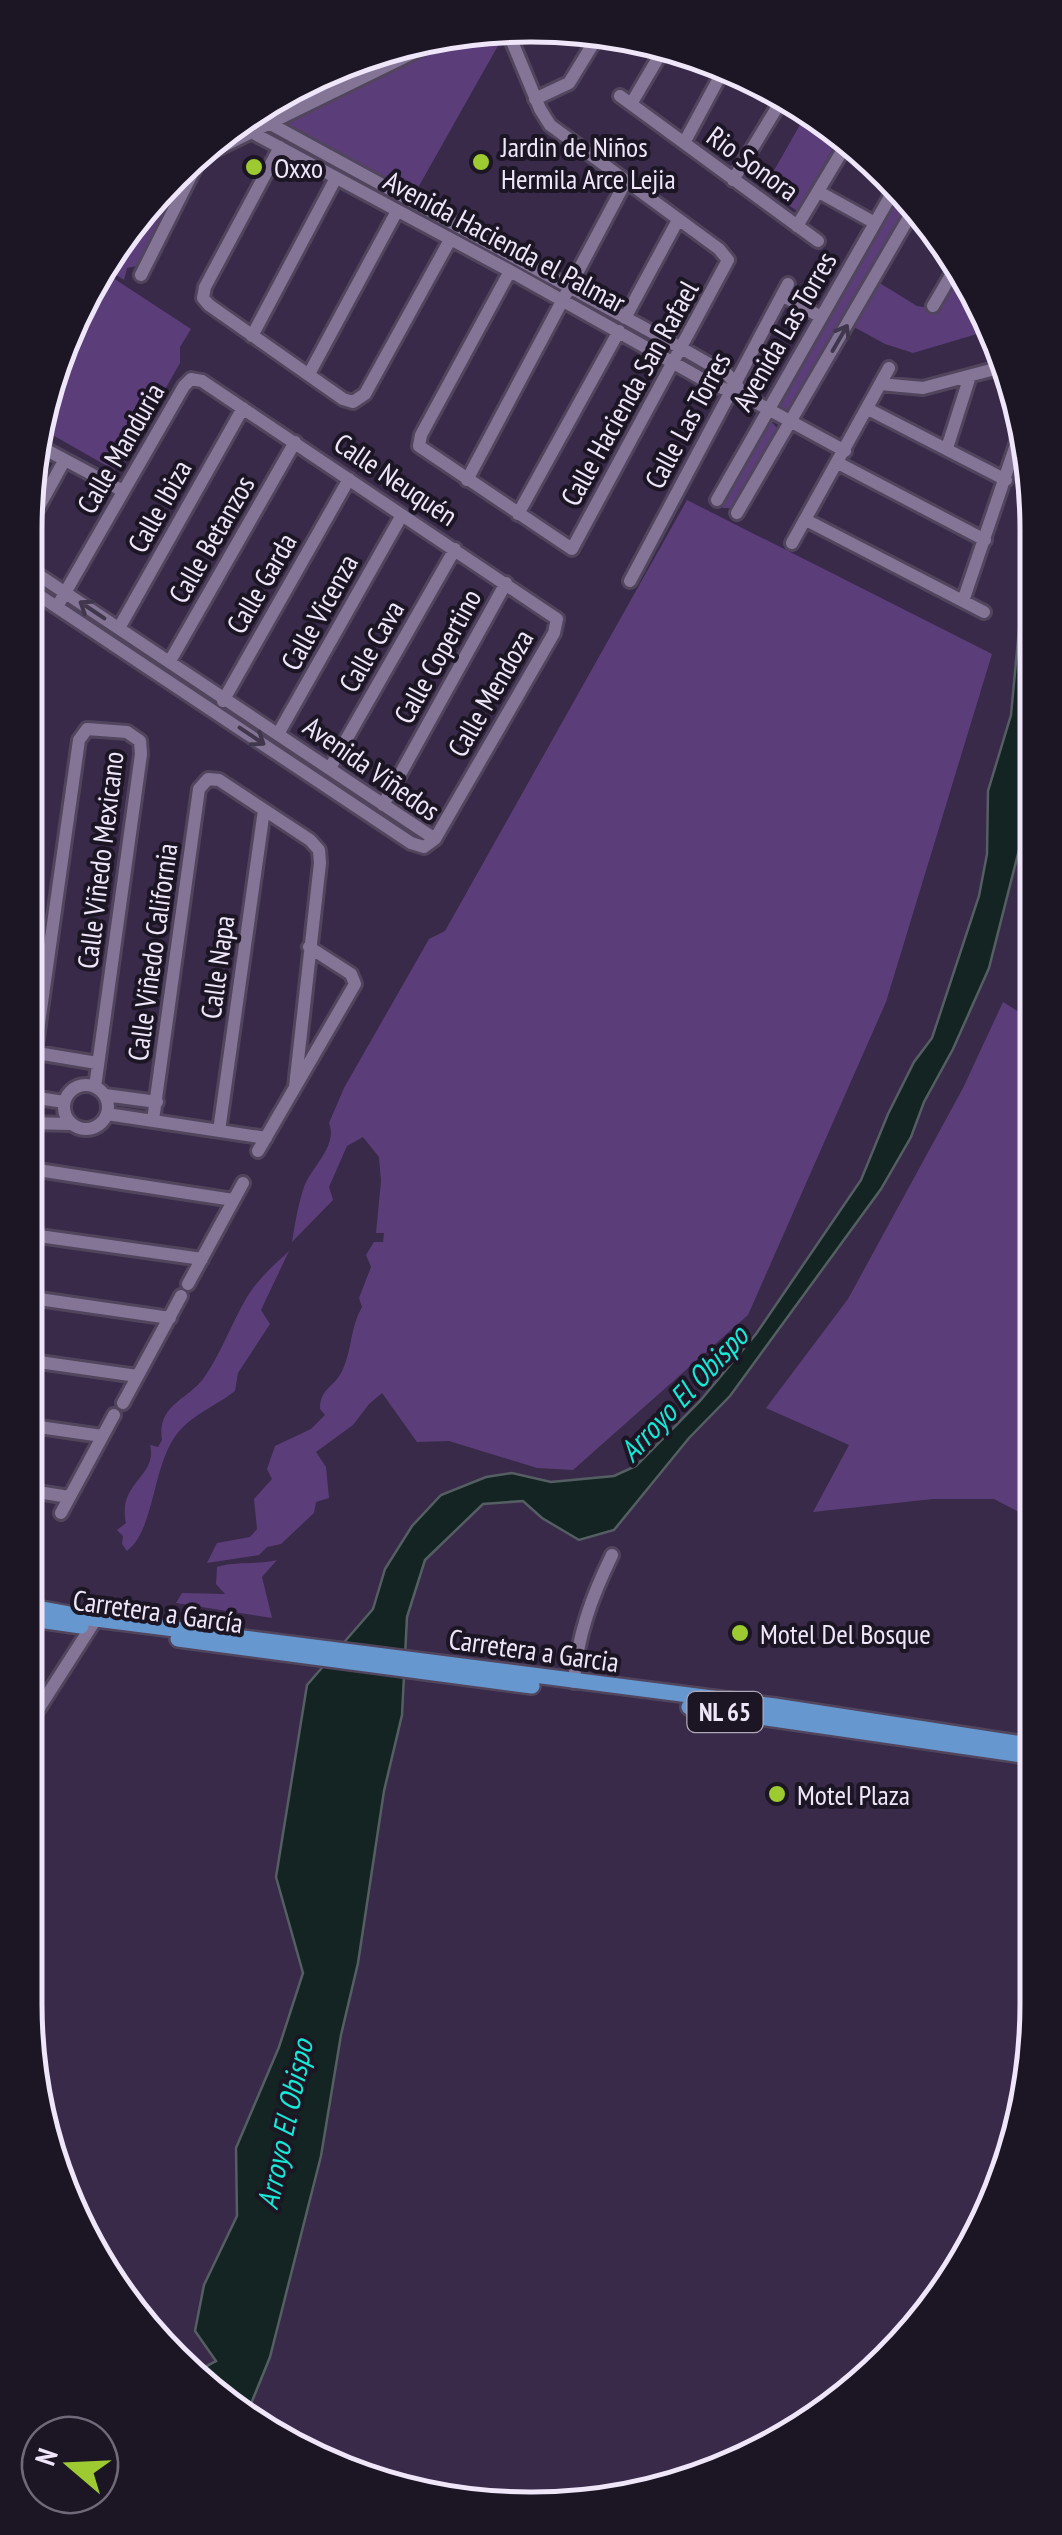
<svg xmlns="http://www.w3.org/2000/svg" width="1062" height="2535" font-family="'PT Sans Narrow',sans-serif">
<style>
.green{fill:#5b3e79}
.water{fill:#132422;stroke:#555e63;stroke-width:2.5}
.lines{fill:none;stroke-linecap:round;stroke-linejoin:round}
.minor-casing{stroke:#51455e;stroke-width:18}
.major-casing{stroke:#51455e;stroke-width:20}
.minor{stroke:#847597;stroke-width:12}
.major{stroke:#6797cf;stroke-width:15}
.oneway{stroke:#40374c}
.poi-dot{fill:#9dca30;stroke:#1c1624;stroke-width:4}
.labels{text-anchor:middle;dominant-baseline:central;stroke-width:8;stroke-linejoin:round;paint-order:stroke}
.shield{fill:#1c1624;stroke:#b0a8ba;stroke-width:2.5}
.shield-label{font-size:25px;font-weight:bold;fill:#efe6fa}
.poi-label{font-size:28px;fill:#efe6fa;stroke:#1c1624;text-anchor:start}
.street-label{font-size:28px;fill:#efe6fa;stroke:#1c1624}
.water-label{font-size:30px;font-style:italic;fill:#15e9d7;stroke:#1c1624}
.rim{fill:none;stroke:#efe6fa;stroke-width:5}
</style>
<rect width="100%" height="100%" fill="#382a48"/>
<!-- green -->
<path class="green" d="M496,27L504,35L415,193L283,124L457,37Z
M809,109L840,136L797,211L764,188Z
M190,170L137,266L127,268L124,280L109,270L151,197Z
M898,190L914,206L797,411L788,412L780,407L778,398Z
M958,268L994,329L913,353L885,344L854,327L878,282L917,306L934,309Z
M107,274L191,329L180,347V363L121,467L114,470L42,429L52,368Z
M772,422L779,431L734,508H723L721,502L766,423Z
M687,500L992,654L886,1002L748,1315L573,1470L537,1468L449,1441L417,1442L382,1393L369,1404L353,1425L316,1452L326,1467L329,1498L316,1502L314,1513L281,1544L267,1547L259,1555L207,1563L217,1543L250,1537L257,1529L254,1499L272,1479L267,1469L275,1446L311,1429L325,1415L320,1409C320,1387 335,1388 343,1369C352,1349 350,1328 362,1307L359,1298L371,1267L366,1255L374,1242H383L384,1233H376L381,1181L379,1157L363,1137L347,1146L329,1187L333,1200L292,1242C295,1223 298,1205 304,1187C312,1166 338,1146 329,1123L344,1088L429,939L445,931Z
M1003,1002L1034,1021L1036,1521L994,1499H933L813,1512L849,1445L766,1408L848,1299L963,1088Z
M289,1251L261,1310L270,1324L238,1373L235,1391C213,1408 190,1415 174,1438C152,1472 154,1530 127,1551L122,1544L123,1536L117,1530L126,1523C117,1482 158,1477 150,1445L158,1447L162,1440C156,1406 188,1399 203,1379C221,1354 231,1324 247,1297C258,1279 274,1265 289,1251Z
M277,1560L262,1577L272,1618L176,1603L182,1593L225,1594L216,1584L217,1567C236,1561 257,1565 277,1560Z"/>
<!-- water -->
<path class="water" d="M1033,571L1034,791L989,968L953,1049L924,1102L911,1137L881,1189L730,1396L689,1438L614,1530L579,1540L542,1518L523,1501L483,1504L425,1560L407,1617L402,1715L384,1791L358,1963L341,2035L321,2156L270,2357L246,2416L194,2373L216,2361L195,2331L204,2285L237,2216L236,2148L279,2047L303,1973L276,1877L307,1685L373,1609L385,1569L412,1526L441,1495L486,1477L512,1473L551,1482L614,1476L636,1466L700,1401L756,1334L861,1180L888,1114L914,1062L932,1038L979,896L987,854L988,791L1011,715L1019,629Z"/>
<g class="lines">
<!-- minor casing -->
<g class="minor-casing">
<path id="minor" d="M506,27L540,109L550,125L719,249L728,260L572,549L419,446L421,435L510,271
M620,96L818,241
M785,97L819,117
M535,99L569,83L596,39
M631,104L664,48
M256,116L681,348L728,375L746,397
M242,127L510,271L711,384L746,397L845,451
M684,143L725,67
M280,147L205,287L203,298L209,305L343,399L353,402L365,394L450,240
M209,153L429,45
M733,180L784,96
M819,192L875,223
M912,212L933,224
M797,226L847,143
M141,275L199,160
M782,295L821,317
M933,306L957,265
M625,318L678,220
M252,336L336,178
M309,374L397,211
M880,384L923,388L1006,366
M868,409L1006,480
M39,446L123,491
M947,448L970,376
M838,463L985,540
M467,480L626,181
M717,500L895,188
M737,513L915,207
M518,514L619,331
M806,520L984,612
M25,532L64,461
M792,543L889,368
M25,566L435,839
M630,581L788,284
M25,586L411,843L424,847L435,839
M963,601L1022,427
M58,605L184,386L191,379L202,381L557,619L554,633L435,839
M119,628L243,408
M170,661L295,442
M223,701L349,479
M278,734L402,515
M330,768L455,549
M383,805L506,583
M25,1051L97,1063
M35,1052L79,740L87,729L127,732L140,741L141,754L95,1087
M64 1107a22 22 0 1 1 44 0a22 22 0 1 1-44 0Z
M105,1095L157,1102
M25,1096L64,1102
M107,1114L266,1138
M153,1120L199,789L208,779L219,780L310,840L319,850L320,863L295,1087
M25,1123L71,1124
M219,1131L264,810
M258,1151L355,984L351,974L309,947
M25,1168L233,1200
M25,1234L202,1259
M188,1284L243,1183
M25,1297L170,1318
M25,1360L137,1376
M123,1403L181,1296
M25,1425L102,1436
M25,1490L69,1497
M61,1513L114,1415
M574,1682C577,1636 592,1596 612,1555
M25,1730L96,1619"/>
</g>
<!-- major casing -->
<g class="major-casing">
<path id="major" d="M25,1606L96,1619L775,1706L1036,1746
M25,1618L81,1626
M178,1639L532,1686
M689,1707L1036,1757"/>
</g>
<!-- minor -->
<use href="#minor" class="minor"/>
<!-- major -->
<use href="#major" class="major"/>
</g>
<!-- one-way arrows -->
<defs><path id="oneway-shaft" d="M-6 0H5M1.5-3L5.5 0L1.5 3" fill="none" stroke-width="1.6" stroke-linecap="round" stroke-linejoin="round" transform="scale(2.5)"/></defs>
<g class="oneway">
<use href="#oneway-shaft" transform="translate(840 338) rotate(-60)"/>
<use href="#oneway-shaft" transform="translate(92 610) rotate(-146)"/>
<use href="#oneway-shaft" transform="translate(252 736) rotate(34)"/>
</g>
<!-- markers -->
<g class="poi-dot">
<circle cx="481" cy="162" r="10"/>
<circle cx="254" cy="167" r="10"/>
<circle cx="740" cy="1633" r="10"/>
<circle cx="777" cy="1794" r="10"/>
</g>
<g class="labels">
<!-- shield labels -->
<rect class="shield" x="687.5" y="1692" width="75" height="40" rx="8"/>
<g class="shield-label">
<text x="725" y="1712">NL 65</text>
</g>
<!-- poi labels -->
<g class="poi-label">
<text x="501" y="146">Jardin de Niños<tspan x="501" dy="32">Hermila Arce Lejia</tspan></text>
<text x="274" y="167">Oxxo</text>
<text x="760" y="1633">Motel Del Bosque</text>
<text x="797" y="1794">Motel Plaza</text>
</g>
<!-- street labels -->
<g class="street-label">
<text transform="translate(753 163) rotate(36)">Rio Sonora</text>
<text transform="translate(505 241) rotate(28)">Avenida Hacienda el Palmar</text>
<text transform="translate(784 331) rotate(-60)">Avenida Las Torres</text>
<text transform="translate(629 393) rotate(-61)">Calle Hacienda San Rafael</text>
<text transform="translate(687 420) rotate(-62)">Calle Las Torres</text>
<text transform="translate(120 448) rotate(-60)">Calle Manduria</text>
<text transform="translate(396 479) rotate(34)">Calle Neuquén</text>
<text transform="translate(159 506) rotate(-61)">Calle Ibiza</text>
<text transform="translate(211 539) rotate(-60)">Calle Betanzos</text>
<text transform="translate(261 583) rotate(-60)">Calle Garda</text>
<text transform="translate(319 612) rotate(-61)">Calle Vicenza</text>
<text transform="translate(371 646) rotate(-60)">Calle Cava</text>
<text transform="translate(437 656) rotate(-61)">Calle Copertino</text>
<text transform="translate(490 693) rotate(-60)">Calle Mendoza</text>
<text transform="translate(372 768) rotate(35)">Avenida Viñedos</text>
<text transform="translate(100 860) rotate(-83)">Calle Viñedo Mexicano</text>
<text transform="translate(152 952) rotate(-82)">Calle Viñedo California</text>
<text transform="translate(217 967) rotate(-82)">Calle Napa</text>
<text transform="translate(158 1611) rotate(8)">Carretera a García</text>
<text transform="translate(534 1650) rotate(8)">Carretera a Garcia</text>
</g>
<!-- water labels -->
<g class="water-label">
<text transform="translate(683 1393) rotate(-47)">Arroyo El Obispo</text>
<text transform="translate(284 2124) rotate(-78)">Arroyo El Obispo</text>
</g>
</g>
<!-- crop -->
<path d="M0 0H1062V2535H0ZM530 42H532A488 488 0 0 1 1020 530V2004A488 488 0 0 1 532 2492H530A488 488 0 0 1 42 2004V530A488 488 0 0 1 530 42Z" fill="#1c1624" fill-rule="evenodd"/>
<path class="rim" d="M530 42H532A488 488 0 0 1 1020 530V2004A488 488 0 0 1 532 2492H530A488 488 0 0 1 42 2004V530A488 488 0 0 1 530 42Z"/>
<!-- north arrow -->
<g transform="translate(70 2465) rotate(289)"><circle r="48" fill="#1c1624" stroke="#70697a" stroke-width="2.5"/>
<path d="M0-8L18 38L0 25L-18 38Z" fill="#9dca30"/>
<text y="-15" font-size="28" font-weight="bold" text-anchor="middle" fill="#efe6fa">N</text>
</g>
</svg>
